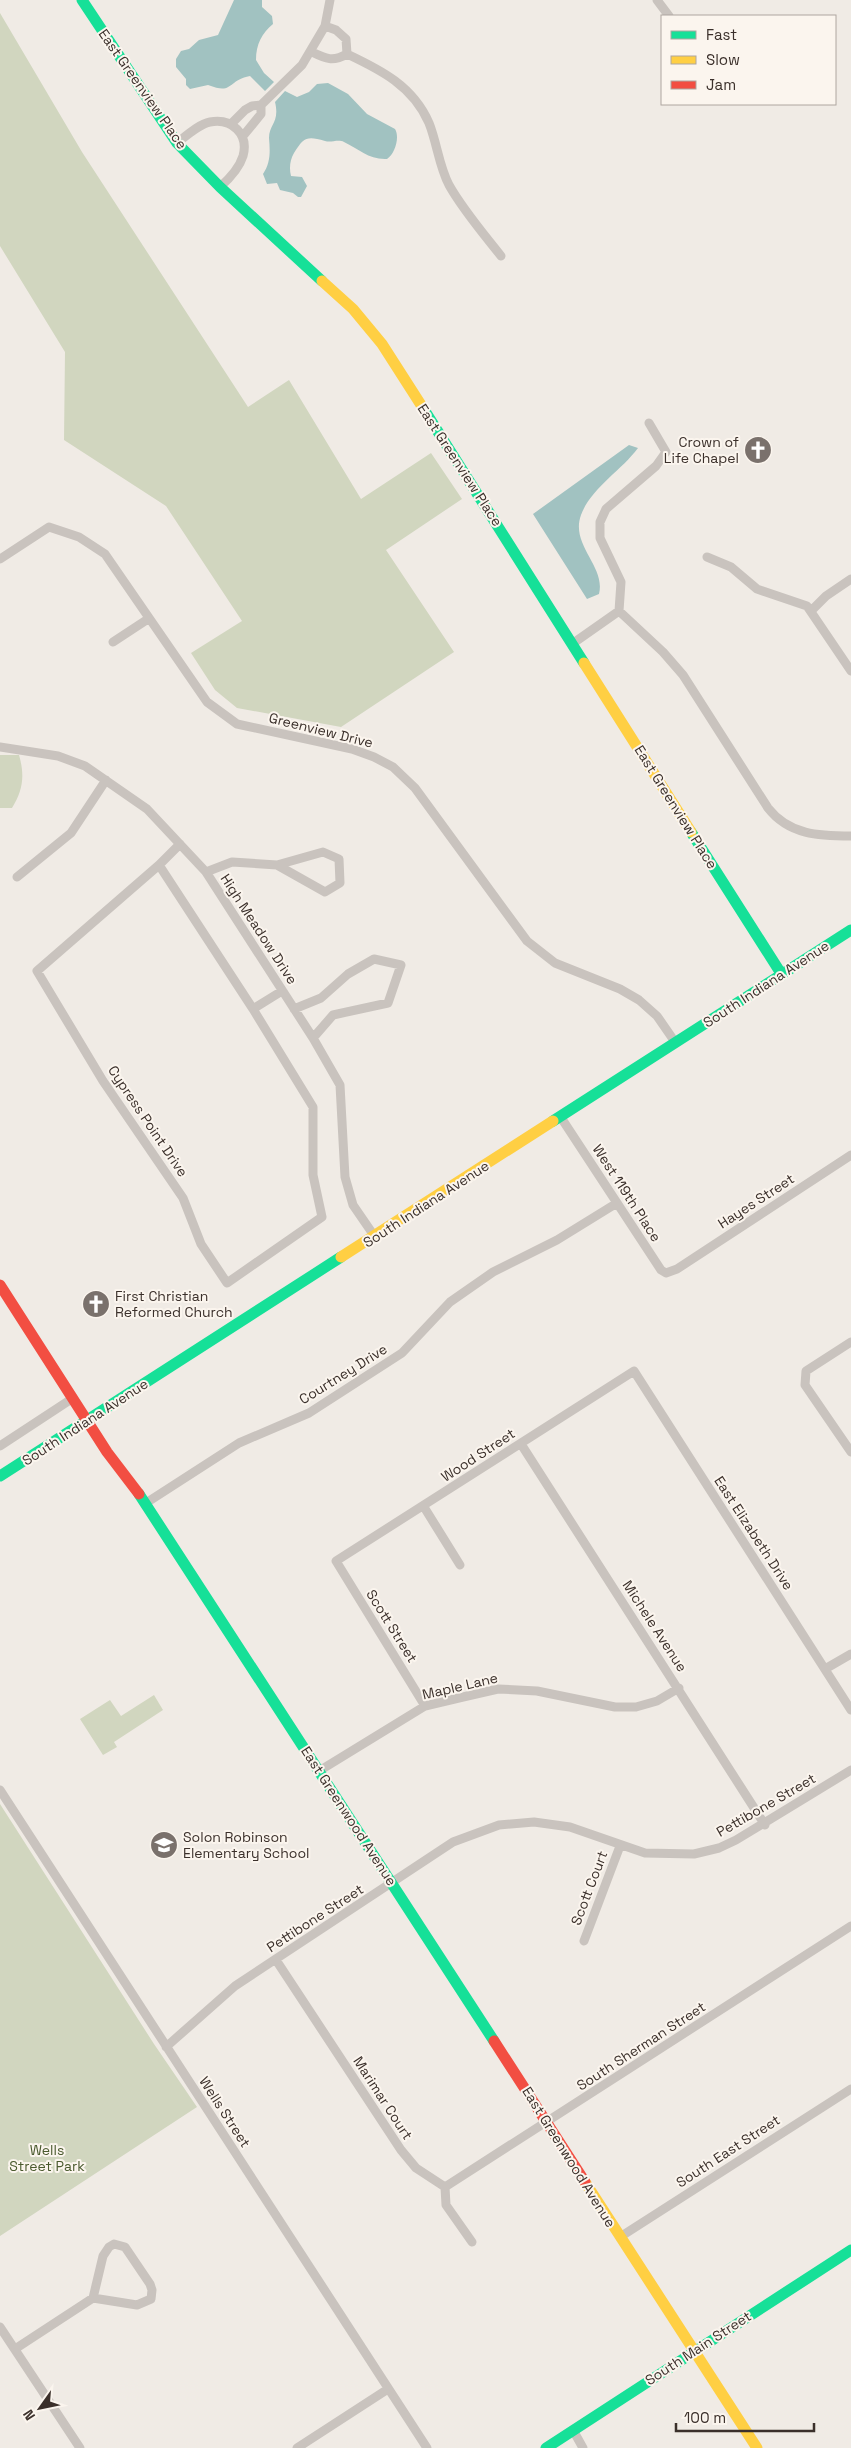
<svg xmlns="http://www.w3.org/2000/svg" width="851" height="2448" font-family="'Space Grotesk',sans-serif">
<style>
.green{fill:#d1d6bf}
.water{fill:#a1c2c1}
.lines{fill:none;stroke-linecap:round;stroke-linejoin:round}
.street{stroke:#c9c3be;stroke-width:9}
.fast{stroke:#16e098;stroke-width:11}
.slow{stroke:#ffcf43;stroke-width:11}
.jam{stroke:#f24e42;stroke-width:11}
.labels{text-anchor:middle;dominant-baseline:central;stroke-width:4;stroke-linejoin:round;paint-order:stroke}
.street-label{font-size:14px;fill:#3b302b;stroke:#fbf5ee}
.poi-label{font-size:14px;fill:#3b302b;stroke:#fbf5ee;text-anchor:start}
.park-label{font-size:14px;fill:#4a5a2e;stroke:#fbf5ee}
</style>
<rect width="100%" height="100%" fill="#f0ebe5"/>
<!-- green -->
<path class="green" d="M0,13L82,152L248,407L289,380L361,499L431,453L462,499L386,550L454,652L341,727L237,708L215,690L191,653L242,621L166,506L64,440L65,352L0,246Z
M0,755H19C25,776 23,790 12,808H0Z
M154,1695L163,1710L114,1742L117,1747L103,1755L80,1719L110,1700L121,1716Z
M0,1804L154,2044L197,2107L0,2236Z"/>
<!-- water -->
<path class="water" d="M234,0H262V7L272,16L273,24C262,33 256,44 256,60L264,73L274,82L265,91L250,76C226,81 234,95 208,85L190,89L186,85V79L176,67V59L181,51L189,49L199,40L218,35Z
M328,83L348,94L367,114L395,129C400,137 395,154 387,159C369,160 359,149 344,142C338,139 331,143 325,141C307,136 304,137 294,153C290,160 289,168 291,176L302,177L307,186L301,197H298L293,193L280,190L277,183L267,184L263,174C271,162 270,151 269,138C269,124 280,123 275,102L285,91L297,97L309,92L317,84Z
M629,445L638,448C621,471 591,488 581,515C570,545 606,566 599,594L587,599L533,514Z"/>
<g class="lines">
<!-- street -->
<path class="street" d="M657,0L669,16
M325,26L336,30L346,39L347,54
M312,52C326,59 333,62 347,54C381,70 413,86 429,123C437,143 439,166 449,185C463,210 483,233 501,256
M231,124L245,110L252,106L261,105L302,65L325,26L330,0
M243,136L261,114V105
M177,143C186,136 199,124 210,122C232,118 249,134 243,156C239,169 229,179 220,187
M707,557L731,567L757,589L807,606L851,671
M0,559L49,527L79,537L105,554L207,702L237,724L352,749L374,757L393,767L415,788L527,941L555,963L620,989L639,1000L657,1016L675,1042
M812,610L826,596L851,579
M619,611L621,582L600,538V522L606,509L656,466L666,452L649,423
M113,642L148,619
M572,644L619,611L663,652L683,675L768,808C789,835 819,836 851,836
M0,747L58,756L85,766L147,809L206,872L313,1038L340,1085L345,1177L353,1205L375,1237
M159,865L253,1009L313,1107V1175L322,1217L227,1283L201,1244L183,1198L103,1081L37,971Z
M159,865L180,844
M206,872L232,862L277,865L325,892L340,883L339,859L323,852L277,865
M17,877L71,833L106,780
M253,1009L282,991
M294,1009L321,998L348,974L374,959L401,965L388,1003L333,1015L313,1038
M560,1116L661,1270L666,1273L677,1269L851,1155
M851,1342L806,1371L805,1385L851,1452
M521,1444L765,1825
M0,1446L73,1398
M146,1503L239,1443L309,1413L402,1353L450,1302L493,1272L557,1240L617,1203
M424,1507L460,1565
M825,1669L851,1654
M425,1706L336,1561L634,1371L851,1710
M319,1771L425,1706L463,1697L498,1689L537,1691L615,1707H636L657,1701L679,1688
M0,1790L427,2448
M584,1941L620,1846
M276,1960L401,2150L416,2168L445,2187
M166,2047L235,1986L453,1842L499,1825L534,1822L570,1827L645,1853L694,1854L719,1848L736,1840L851,1770
M445,2187L851,1926
M445,2187L446,2205L472,2242
M620,2237L851,2089
M0,2327L80,2448
M15,2349L93,2298L137,2305L151,2299L152,2290L150,2284L125,2247L114,2244L109,2247L103,2256L93,2298
M573,2430L583,2448
M297,2448L388,2389"/>
<!-- fast -->
<path class="fast" d="M82,0L177,143L220,187L322,281
M423,408L584,663
M691,832L782,975
M553,1121L851,930
M0,1476L341,1257
M139,1494L494,2041
M546,2448L851,2250"/>
<!-- slow -->
<path class="slow" d="M322,281L353,309L382,344L423,408
M584,663L691,832
M341,1257L553,1121
M585,2182L757,2448"/>
<!-- jam -->
<path class="jam" d="M0,1285L107,1452L139,1494
M494,2041L585,2182"/>
</g>
<!-- icons -->
<defs>
<g id="church-disc" transform="scale(1.4375)"><circle r="9.5" fill="#7a716c" stroke="#fbf5ee"/><path d="M-1.2-6h2.4v3.5h3.3v2.4h-3.3V6h-2.4V-.1h-3.3v-2.4h3.3Z" fill="#fff"/></g>
<g id="school-disc" transform="scale(1.4375)"><circle r="9.5" fill="#7a716c" stroke="#fbf5ee"/><path d="M0-5L7-2L0 1L-7-2ZM-4 1L0 2.5L4 1V4Q0 6-4 4Z" fill="#fff"/></g>
</defs>
<g fill-rule="evenodd">
<use href="#church-disc" x="758" y="450"/>
<use href="#church-disc" x="96" y="1304"/>
<use href="#school-disc" x="164" y="1845"/>
</g>
<g class="labels">
<!-- street labels -->
<g class="street-label">
<text transform="translate(143 89) rotate(55)">East Greenview Place</text>
<text transform="translate(460 465) rotate(57)">East Greenview Place</text>
<text transform="translate(321 730) rotate(14)">Greenview Drive</text>
<text transform="translate(676 807) rotate(58)">East Greenview Place</text>
<text transform="translate(259 929) rotate(57)">High Meadow Drive</text>
<text transform="translate(766 984) rotate(-33)">South Indiana Avenue</text>
<text transform="translate(148 1121) rotate(56)">Cypress Point Drive</text>
<text transform="translate(627 1193) rotate(57)">West 119th Place</text>
<text transform="translate(756 1201) rotate(-33)">Hayes Street</text>
<text transform="translate(426 1204) rotate(-33)">South Indiana Avenue</text>
<text transform="translate(343 1374) rotate(-32)">Courtney Drive</text>
<text transform="translate(85 1422) rotate(-33)">South Indiana Avenue</text>
<text transform="translate(478 1455) rotate(-33)">Wood Street</text>
<text transform="translate(754 1533) rotate(57)">East Elizabeth Drive</text>
<text transform="translate(392 1626) rotate(58)">Scott Street</text>
<text transform="translate(655 1626) rotate(57)">Michele Avenue</text>
<text transform="translate(460 1686) rotate(-13)">Maple Lane</text>
<text transform="translate(766 1805) rotate(-30)">Pettibone Street</text>
<text transform="translate(349 1816) rotate(57)">East Greenwood Avenue</text>
<text transform="translate(589 1888) rotate(-69)">Scott Court</text>
<text transform="translate(315 1918) rotate(-33)">Pettibone Street</text>
<text transform="translate(641 2046) rotate(-33)">South Sherman Street</text>
<text transform="translate(383 2098) rotate(57)">Marimar Court</text>
<text transform="translate(225 2112) rotate(57)">Wells Street</text>
<text transform="translate(728 2151) rotate(-33)">South East Street</text>
<text transform="translate(569 2157) rotate(58)">East Greenwood Avenue</text>
<text transform="translate(698 2348) rotate(-33)">South Main Street</text>
</g>
<!-- poi labels -->
<g class="poi-label">
<text x="739" y="442" text-anchor="end">Crown of<tspan x="739" dy="16">Life Chapel</tspan></text>
<text x="115" y="1296">First Christian<tspan x="115" dy="16">Reformed Church</tspan></text>
<text x="183" y="1837">Solon Robinson<tspan x="183" dy="16">Elementary School</tspan></text>
</g>
<!-- park labels -->
<g class="park-label">
<text x="47" y="2150">Wells<tspan x="47" dy="16">Street Park</tspan></text>
</g>
</g>
<!-- legend -->
<rect x="661" y="15" width="175" height="90" fill="#fbf5ee" stroke="#aea6a0"/>
<rect x="671" y="31" width="25" height="8" fill="#16e098" stroke="#aea6a0"/>
<text x="706" y="40" font-size="15" fill="#3b302b">Fast</text>
<rect x="671" y="56" width="25" height="8" fill="#ffcf43" stroke="#aea6a0"/>
<text x="706" y="65" font-size="15" fill="#3b302b">Slow</text>
<rect x="671" y="81" width="25" height="8" fill="#f24e42" stroke="#aea6a0"/>
<text x="706" y="90" font-size="15" fill="#3b302b">Jam</text>
<!-- north arrow -->
<g transform="translate(40 2408) rotate(237)" stroke="#fbf5ee" stroke-width="4" paint-order="stroke">
<path d="M0-4L9 19L0 12L-9 19Z" fill="#3b302b"/>
<text y="-8" font-size="14" font-weight="bold" text-anchor="middle" fill="#3b302b">N</text>
</g>
<!-- scale -->
<path d="M676 2423v8h138v-8" fill="none" stroke="#3b302b" stroke-width="2.5"/>
<text x="684" y="2423" font-size="15" fill="#3b302b" stroke="#fbf5ee" stroke-width="4" paint-order="stroke">100 m</text>
</svg>
